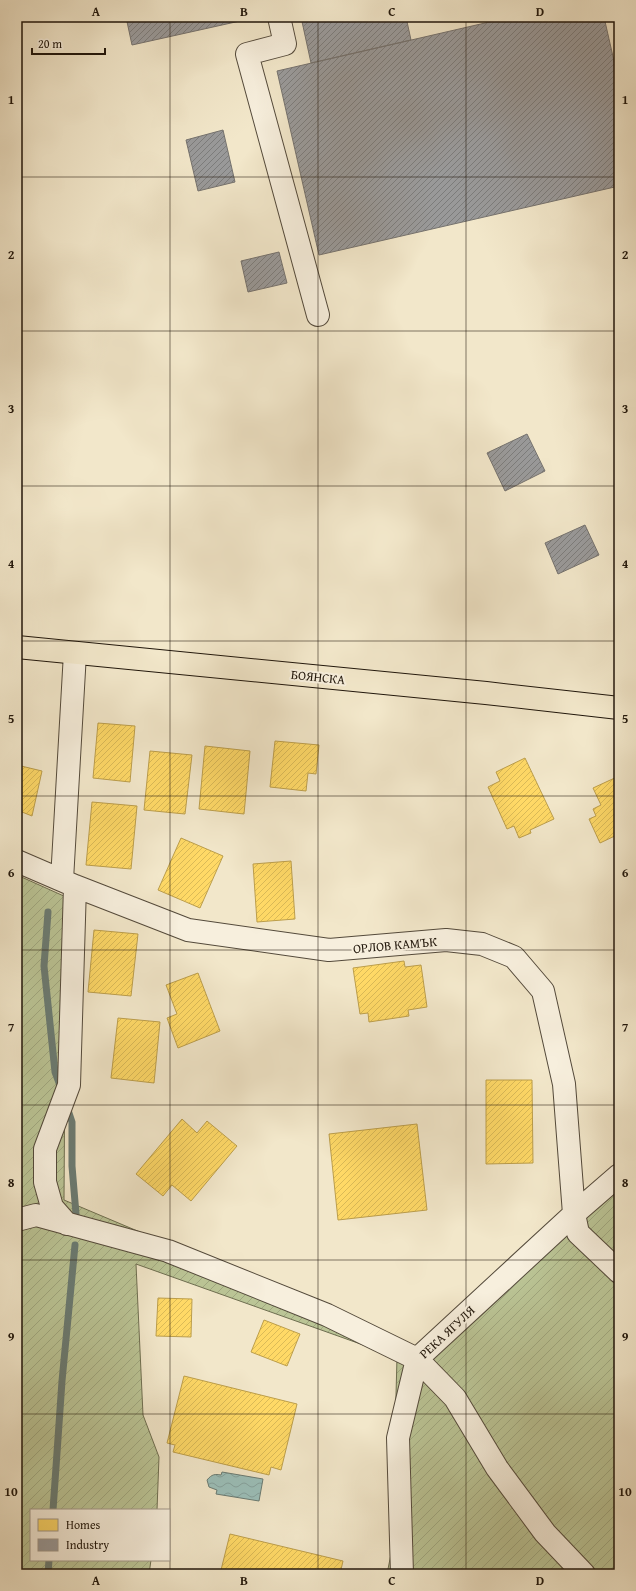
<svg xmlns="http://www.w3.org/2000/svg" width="636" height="1591" font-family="'Gentium Book Plus',serif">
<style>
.garden{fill:url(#garden-furrows);stroke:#6e6e50}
.water{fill:url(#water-waves);stroke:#6a7b73}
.homes{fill:url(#homes-hatch);stroke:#bc9e4b}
.industry{fill:url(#industry-hatch);stroke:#75726e}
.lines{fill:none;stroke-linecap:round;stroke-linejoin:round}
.stream{stroke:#6a7b73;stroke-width:7}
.minor-casing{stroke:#544a3b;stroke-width:24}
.major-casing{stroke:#20160b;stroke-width:24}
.minor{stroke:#f7efdd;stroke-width:22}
.major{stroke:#f2e7ca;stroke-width:22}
.grid{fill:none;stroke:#20160b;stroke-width:1;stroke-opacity:0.55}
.labels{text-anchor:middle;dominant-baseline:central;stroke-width:4;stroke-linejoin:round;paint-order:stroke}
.street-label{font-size:13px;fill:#20160b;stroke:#f7efdd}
.neatline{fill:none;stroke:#20160b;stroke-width:1.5}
.grid-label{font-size:13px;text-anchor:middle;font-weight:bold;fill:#20160b}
</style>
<defs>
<pattern id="garden-furrows" width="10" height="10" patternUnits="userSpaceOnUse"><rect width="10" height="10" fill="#bbc596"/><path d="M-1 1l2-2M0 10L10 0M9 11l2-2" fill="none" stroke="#a0a880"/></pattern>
<pattern id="water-waves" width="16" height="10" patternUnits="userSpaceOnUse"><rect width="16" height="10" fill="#9bbfb9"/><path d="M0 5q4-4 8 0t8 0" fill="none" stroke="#85a39e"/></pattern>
<pattern id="homes-hatch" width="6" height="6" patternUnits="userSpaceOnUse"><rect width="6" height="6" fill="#ffd966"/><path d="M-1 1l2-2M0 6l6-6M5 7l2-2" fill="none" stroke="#daba57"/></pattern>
<pattern id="industry-hatch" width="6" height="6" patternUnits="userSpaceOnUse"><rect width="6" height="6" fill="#999"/><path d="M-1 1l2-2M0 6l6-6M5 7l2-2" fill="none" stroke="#7c7c7b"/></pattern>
</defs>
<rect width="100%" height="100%" fill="#f2e7ca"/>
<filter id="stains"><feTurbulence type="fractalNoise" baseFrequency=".005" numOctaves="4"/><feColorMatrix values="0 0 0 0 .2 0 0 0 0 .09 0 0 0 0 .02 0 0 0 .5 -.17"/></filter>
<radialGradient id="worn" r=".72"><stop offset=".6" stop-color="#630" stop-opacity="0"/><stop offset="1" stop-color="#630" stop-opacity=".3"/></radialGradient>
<!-- garden -->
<path class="garden" d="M17,875L66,897L64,1200L429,1354L619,1189V1574H387L392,1549L397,1357L136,1264L143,1415L159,1457L157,1510H31V1560H151L149,1574H17Z"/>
<!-- water -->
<path class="water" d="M222,1472L263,1479L259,1501L216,1494L217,1490L209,1487L207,1480C212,1474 215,1474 221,1475Z"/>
<!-- homes -->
<path class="homes" d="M98,723L135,726L130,782L93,778Z
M275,741L319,745L316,774L308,773L306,791L270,787Z
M205,746L250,751L244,814L199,809Z
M150,751L192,755L185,814L144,810Z
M525,758L554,819L530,830L531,833L519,838L514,826L507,829L488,787L500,781L496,772Z
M17,765L42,771L32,816L17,810Z
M619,776V834L600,843L589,819L596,816L593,809L601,805L593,788Z
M92,802L137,806L131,869L86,865Z
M181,838L223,856L200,908L158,890Z
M291,861L295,919L257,922L253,864Z
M94,930L138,934L131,996L88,992Z
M404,961L405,967L421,965L427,1007L408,1010L409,1016L369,1022L368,1013L360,1014L353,968Z
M198,973L220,1031L178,1048L167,1018L177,1014L166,985Z
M118,1018L160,1022L154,1083L111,1078Z
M486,1080H532L533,1163L486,1164Z
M182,1119L197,1133L207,1121L237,1146L191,1201L172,1185L163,1196L136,1174Z
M417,1124L427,1210L338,1220L329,1134Z
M158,1298L192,1299L191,1337L156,1336Z
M264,1320L300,1334L287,1366L251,1352Z
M184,1376L297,1404L281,1470L271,1467L269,1475L173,1452L175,1445L167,1443Z
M230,1534L343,1561L340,1574H220Z"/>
<!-- industry -->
<path class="industry" d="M126,17H248L249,19L132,45Z
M301,17H406L411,40L311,63Z
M511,17H604L619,83V186L319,255L277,71Z
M223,130L235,182L198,191L186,140Z
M279,252L287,283L248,292L241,261Z
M527,434L545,471L505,491L487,453Z
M585,525L599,555L558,574L545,543Z"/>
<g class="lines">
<!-- stream -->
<path class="stream" d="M48,912L44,966L55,1072L61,1088
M67,1107L72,1122V1166L76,1214
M53,1510L62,1381L75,1245
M48,1574L49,1560"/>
<!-- minor casing -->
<g class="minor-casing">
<path id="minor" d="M279,17L285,44L247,54L318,315
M17,861L75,886L188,930L329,950L446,940L482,944L514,957L543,991L564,1084L574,1214L578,1233L619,1272
M62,880L75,653
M17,1220L36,1215L168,1251L327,1315L417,1359L455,1398L497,1468L545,1533L584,1574
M67,1224L52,1207L45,1182V1149L69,1085L75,886
M402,1574L398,1438L417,1359L574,1214L619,1175"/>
</g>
<!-- major casing -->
<g class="major-casing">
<path id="major" d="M17,647L486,693L619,708"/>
</g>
<!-- minor -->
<use href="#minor" class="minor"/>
<!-- major -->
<use href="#major" class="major"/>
</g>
<!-- grid -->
<path class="grid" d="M170,17V1574M318,17V1574M466,17V1574M17,177H619M17,331H619M17,486H619M17,641H619M17,796H619M17,950H619M17,1105H619M17,1260H619M17,1414H619"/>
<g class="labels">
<!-- street labels -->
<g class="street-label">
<text transform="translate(318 677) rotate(6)">БОЯНСКА</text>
<text transform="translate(395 945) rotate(-5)">ОРЛОВ КАМЪК</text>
<text transform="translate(447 1332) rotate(-43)">РЕКА ЯГУЛЯ</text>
</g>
</g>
<!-- margin -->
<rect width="636" height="1591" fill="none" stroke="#f2e7ca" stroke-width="44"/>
<!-- legend -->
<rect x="30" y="1509" width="140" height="52" fill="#f7efdd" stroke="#a19889"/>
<rect x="38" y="1519" width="20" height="12" fill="#ffd966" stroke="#a19889"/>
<text x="66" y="1529" font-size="12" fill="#20160b">Homes</text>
<rect x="38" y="1539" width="20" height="12" fill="#999999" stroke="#a19889"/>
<text x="66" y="1549" font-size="12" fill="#20160b">Industry</text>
<!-- scale -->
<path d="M32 48v6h73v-6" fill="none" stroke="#20160b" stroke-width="2"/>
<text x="38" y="48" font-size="12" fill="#20160b" stroke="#f7efdd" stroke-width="3" paint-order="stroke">20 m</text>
<rect x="22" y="22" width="592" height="1547" class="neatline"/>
<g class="grid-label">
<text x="96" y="16">A</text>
<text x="244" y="16">B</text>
<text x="392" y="16">C</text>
<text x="540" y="16">D</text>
<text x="11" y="104">1</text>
<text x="625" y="104">1</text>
<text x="11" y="259">2</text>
<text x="625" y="259">2</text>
<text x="11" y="413">3</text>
<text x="625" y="413">3</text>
<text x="11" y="568">4</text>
<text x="625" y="568">4</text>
<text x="11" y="723">5</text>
<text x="625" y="723">5</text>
<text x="11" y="877">6</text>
<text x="625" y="877">6</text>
<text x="11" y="1032">7</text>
<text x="625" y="1032">7</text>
<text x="11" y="1187">8</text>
<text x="625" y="1187">8</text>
<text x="11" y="1341">9</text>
<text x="625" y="1341">9</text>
<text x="11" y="1496">10</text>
<text x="625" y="1496">10</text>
<text x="96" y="1585">A</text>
<text x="244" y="1585">B</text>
<text x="392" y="1585">C</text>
<text x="540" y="1585">D</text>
</g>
<rect width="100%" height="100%" filter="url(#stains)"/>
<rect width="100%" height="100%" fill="url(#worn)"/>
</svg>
